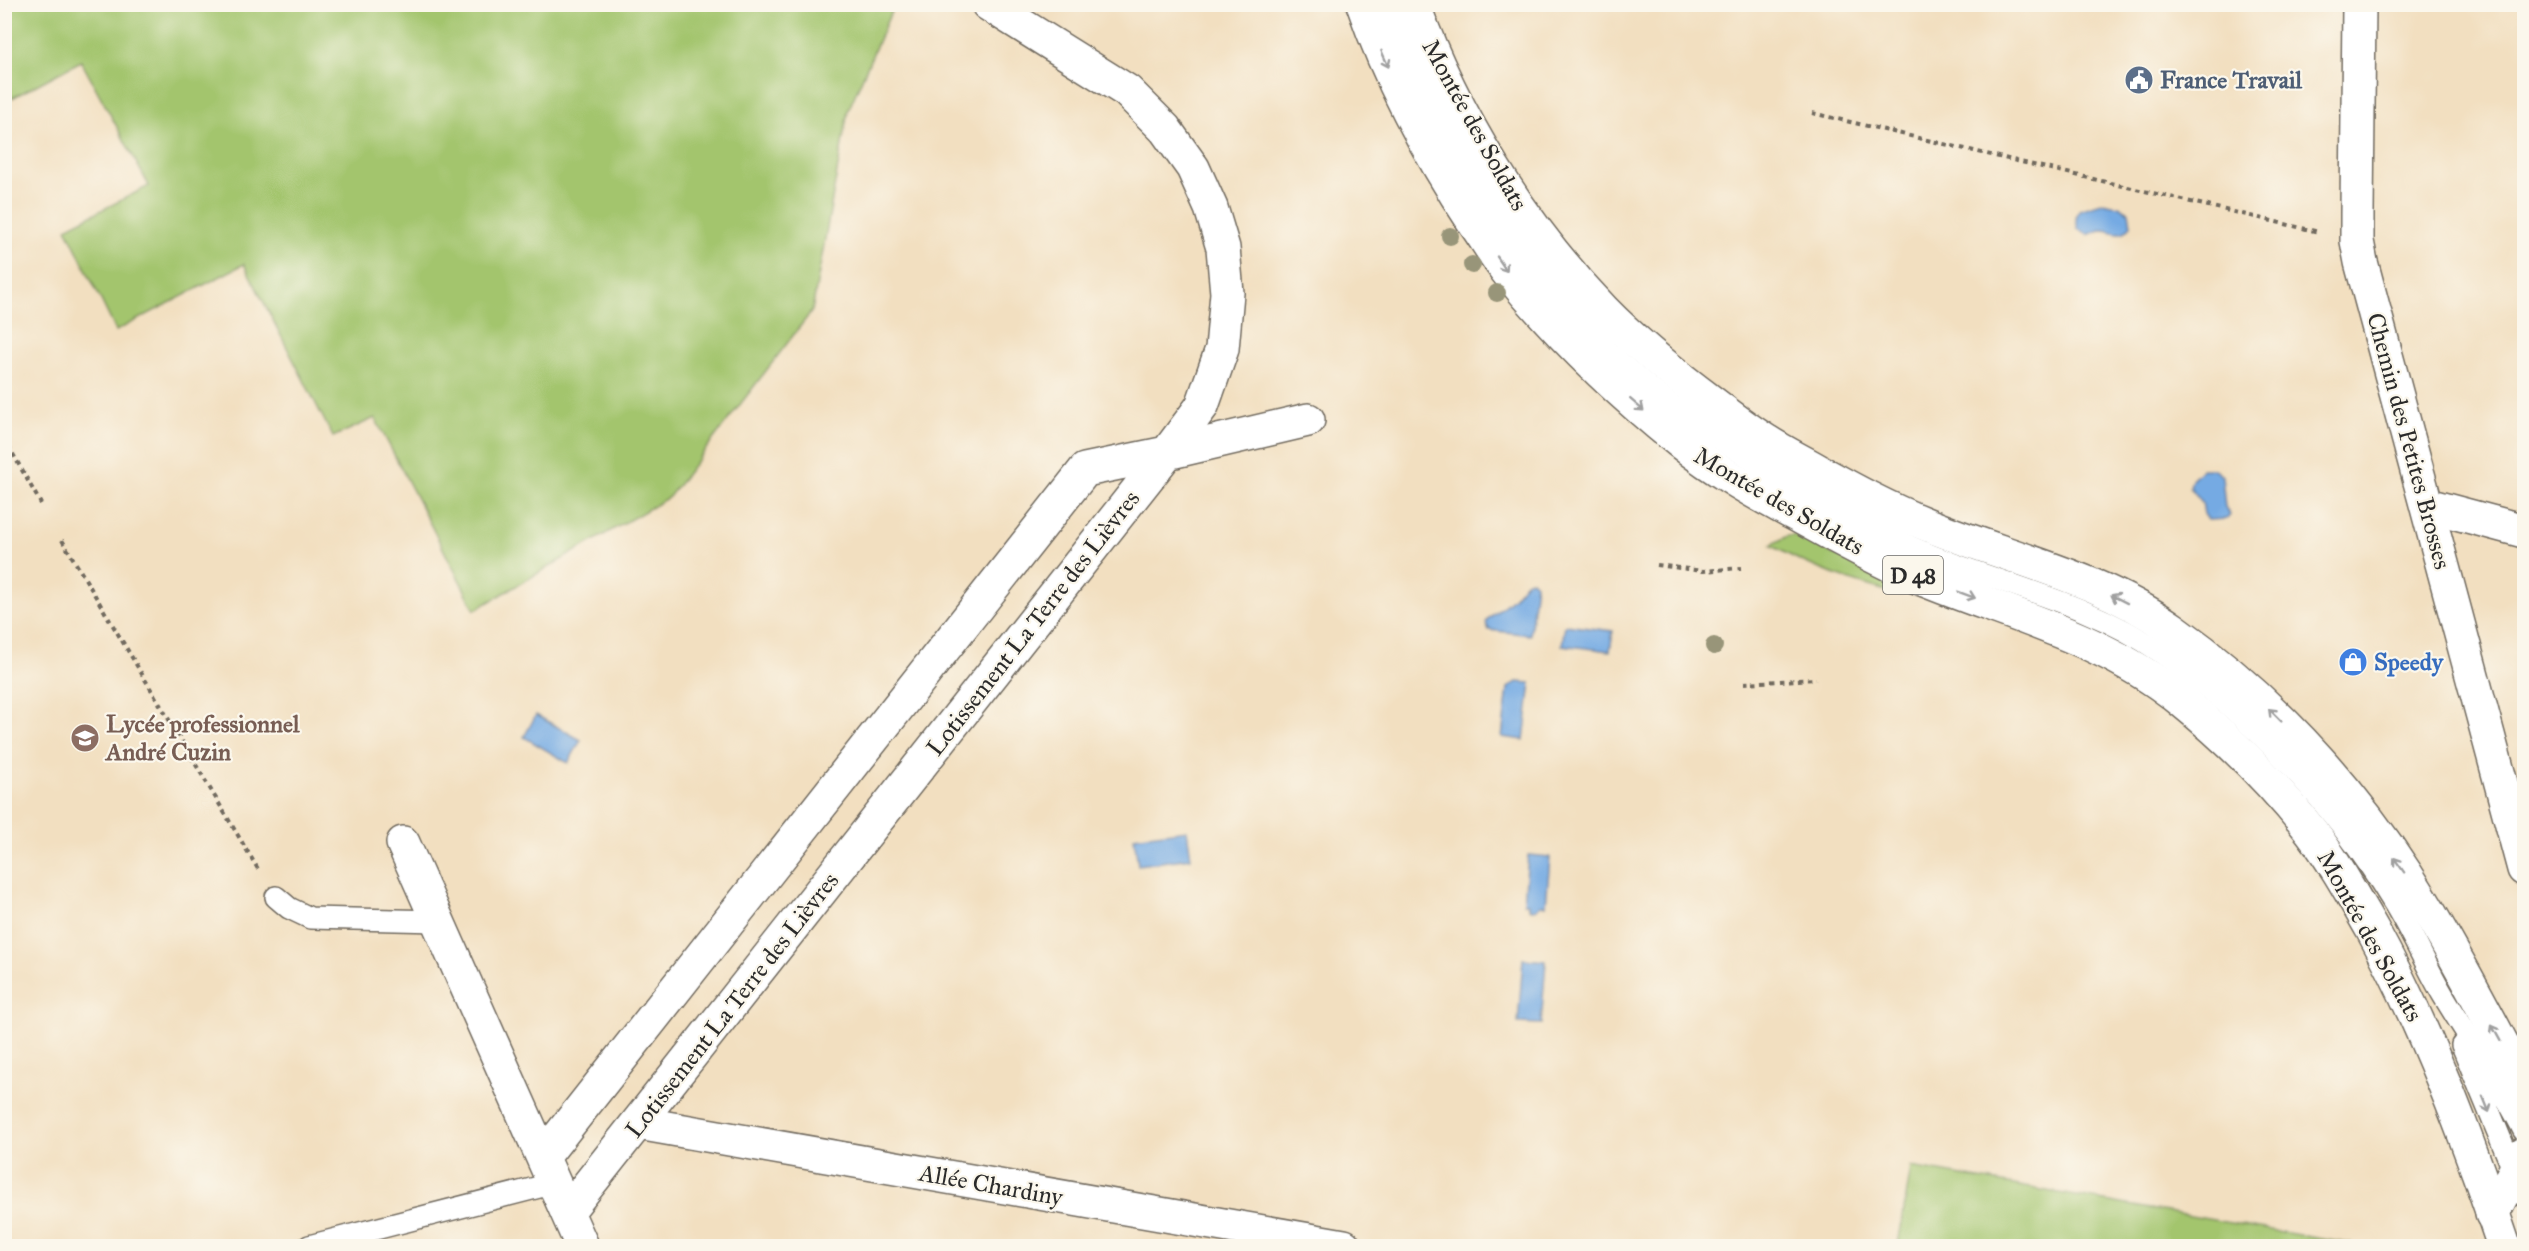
<svg xmlns="http://www.w3.org/2000/svg" width="2529" height="1251" font-family="'IM FELL Great Primer',serif">
<style>
.green{fill:#a3c56d;stroke:#67784c;stroke-width:1.5}
.water{fill:#75aae3;stroke:#506a87;stroke-width:1.5}
.lines{fill:none;stroke-linecap:round;stroke-linejoin:round}
.lane-casing{stroke:#716a5f;stroke-width:24}
.street-casing{stroke:#716a5f;stroke-width:36}
.primary-casing{stroke:#716a5f;stroke-width:36}
.path{stroke:#716a5f;stroke-width:4;stroke-dasharray:4.5 4.5;stroke-linecap:butt}
.lane{stroke:#fff;stroke-width:21}
.street{stroke:#fff;stroke-width:33}
.primary{stroke:#fff;stroke-width:33}
.tree{fill:#989579}
.oneway{stroke:#a0a0a0}
.labels{text-anchor:middle;dominant-baseline:central;stroke-width:4.5;stroke-linejoin:round;paint-order:stroke}
.shield{fill:#fbf7ec;stroke:#696865;stroke-width:1.5}
.shield-label{font-size:22px;font-weight:bold;fill:#2b2b2b}
.service-label{font-size:24px;font-weight:bold;fill:#4e5e75;stroke:#fbf7ec;text-anchor:start}
.street-label{font-size:24px;fill:#2b2b2b;stroke:#fbf7ec}
.shop-label{font-size:24px;font-weight:bold;fill:#366cbe;stroke:#fbf7ec;text-anchor:start}
.education-label{font-size:24px;font-weight:bold;fill:#785e54;stroke:#fbf7ec;text-anchor:start}
</style>
<rect width="100%" height="100%" fill="#fbf7ec"/>
<filter id="ink" filterUnits="userSpaceOnUse"><feTurbulence type="fractalNoise" baseFrequency=".0167" numOctaves="2"/><feDisplacementMap in="SourceGraphic" scale="12" xChannelSelector="R" yChannelSelector="G"/><feConvolveMatrix kernelMatrix="1 2 1 2 8 2 1 2 1" color-interpolation-filters="sRGB"/></filter>
<filter id="wash" filterUnits="userSpaceOnUse"><feTurbulence type="fractalNoise" baseFrequency=".008" numOctaves="4" result="noise"/><feDisplacementMap in="SourceGraphic" scale="24" xChannelSelector="R" yChannelSelector="G"/><feGaussianBlur stdDeviation="1.35" result="paint"/><feColorMatrix in="noise" values="0 0 0 0 0 0 0 0 0 0 0 0 0 0 0 0 0 1.4 0 .05"/><feComposite in="paint" operator="in"/></filter>
<g filter="url(#wash)">
<rect width="100%" height="100%" fill="#f2dfc0"/>
<!-- green -->
<path class="green" d="M5,4H894V5L848,111L812,311L669,497L475,610L375,418L333,437L244,264L116,331L66,228L149,186L81,61L5,102Z
M1799,535L1831,553L1906,586L1901,595C1856,583 1811,569 1771,545L1787,536Z
M1911,1167L2351,1244L2350,1246H1898Z"/>
<!-- water -->
<path class="water" d="M2102,203L2119,206L2129,212L2131,225C2122,239 2116,231 2103,230C2099,230 2092,233 2088,235L2078,229L2076,218L2079,210Z
M2202,469H2213L2222,476L2225,507L2230,515L2227,519L2208,520L2204,514L2202,502L2190,487L2192,479Z
M1532,580L1536,584L1530,635L1489,630L1486,623L1488,619L1513,598L1527,581Z
M1565,625L1613,631L1610,651L1562,645Z
M1517,682L1531,683L1524,740L1502,737L1508,688Z
M536,715L581,740L568,763L524,737Z
M1187,830L1191,858L1138,865L1134,837Z
M1528,855L1550,857L1546,905H1541L1535,910L1529,908V903H1524Z
M1523,959L1546,961L1541,1024L1518,1023Z"/>
</g>
<g filter="url(#ink)">
<g class="lines">
<!-- lane casing -->
<g class="lane-casing">
<path id="lane" d="M1386,4C1433,122 1496,237 1585,329C1653,399 1741,457 1827,503C1856,518 1885,536 1916,549C1997,584 2087,601 2160,652C2252,716 2334,804 2392,900C2411,930 2425,964 2443,995C2470,1040 2501,1084 2524,1131
M276,897L289,908L310,918L438,921
M2462,1045L2524,1196
M309,1246L555,1183"/>
</g>
<!-- street casing -->
<g class="street-casing">
<path id="street" d="M2359,4L2357,213V241L2361,262L2524,869
M2427,505L2524,531
M403,843L582,1246
M638,1123L1344,1246
M543,1157L1085,470L1167,453L1308,420
M567,1212L1167,453L1202,406L1222,349L1227,293L1223,248L1211,208L1193,168L1165,129L1127,91L988,4
M2492,1214L2524,1154"/>
</g>
<!-- primary casing -->
<g class="primary-casing">
<path id="primary" d="M1363,4C1390,82 1430,156 1475,224C1487,241 1497,259 1510,275C1561,337 1618,392 1680,442C1716,471 1759,495 1800,517C1836,537 1872,557 1910,574C2001,613 2102,635 2181,700C2228,738 2274,784 2311,831C2334,861 2353,896 2372,929C2427,1030 2467,1137 2504,1246
M1413,4C1455,117 1520,223 1603,310C1637,345 1675,375 1714,404C1731,417 1748,430 1766,441C1784,453 1804,462 1822,473C1855,491 1888,509 1923,523C2007,558 2099,576 2174,630C2265,695 2345,780 2406,874C2449,942 2486,1014 2524,1085"/>
</g>
<!-- path -->
<path class="path" d="M1812,113L2319,232
M4,438L41,504
M62,540L258,869
M1657,565L1703,571L1741,568
M1744,683L1816,679"/>
<!-- lane -->
<use href="#lane" class="lane"/>
<!-- street -->
<use href="#street" class="street"/>
<!-- primary -->
<use href="#primary" class="primary"/>
</g>
<!-- trees -->
<g class="tree">
<circle cx="1450" cy="236" r="9"/>
<circle cx="1472" cy="265" r="9"/>
<circle cx="1497" cy="293" r="9"/>
<circle cx="1714" cy="646" r="9"/>
</g>
<!-- one-way arrows -->
<defs><path id="oneway-shaft" d="M-6 0H5M1.5-3L5.5 0L1.5 3" fill="none" stroke-width="1.6" stroke-linecap="round" stroke-linejoin="round" transform="scale(1.5)"/></defs>
<g class="oneway">
<use href="#oneway-shaft" transform="translate(1385 59) rotate(66)"/>
<use href="#oneway-shaft" transform="translate(1502 264) rotate(56)"/>
<use href="#oneway-shaft" transform="translate(1637 405) rotate(41)"/>
<use href="#oneway-shaft" transform="translate(1967 595) rotate(21)"/>
<use href="#oneway-shaft" transform="translate(2119 599) rotate(-153)"/>
<use href="#oneway-shaft" transform="translate(2275 715) rotate(-135)"/>
<use href="#oneway-shaft" transform="translate(2399 865) rotate(-125)"/>
<use href="#oneway-shaft" transform="translate(2496 1033) rotate(-119)"/>
<use href="#oneway-shaft" transform="translate(2486 1104) rotate(68)"/>
</g>
</g>
<!-- icons -->
<defs>
<g id="civic-disc" transform="scale(1.5)"><circle r="9.5" fill="#5c6f8a" stroke="#fbf7ec"/><path d="M-.6-6.5H3V-4.5H.6V-3L4-1V1h2V6H-6V1h2V-1L-.6-3ZM-1.2 2.5V6h2.4V2.5Z" fill="#fff"/></g>
<g id="shop-disc" transform="scale(1.5)"><circle r="9.5" fill="#3f7fe0" stroke="#fbf7ec"/><path d="M-5-2.5h2.3a2.7 3.5 0 0 1 5.4 0H5L5.5 6h-11ZM-1.5-2.5h3a1.5 2.3 0 0 0-3 0Z" fill="#fff"/></g>
<g id="school-disc" transform="scale(1.5)"><circle r="9.5" fill="#8d6e63" stroke="#fbf7ec"/><path d="M0-5L7-2L0 1L-7-2ZM-4 1L0 2.5L4 1V4Q0 6-4 4Z" fill="#fff"/></g>
</defs>
<g fill-rule="evenodd">
<use href="#civic-disc" x="2139" y="80"/>
<use href="#shop-disc" x="2353" y="662"/>
<use href="#school-disc" x="85" y="738"/>
</g>
<g class="labels">
<!-- shield labels -->
<rect class="shield" x="1883" y="556" width="60" height="38" rx="4.5"/>
<g class="shield-label">
<text x="1913" y="575">D 48</text>
</g>
<!-- service labels -->
<g class="service-label">
<text x="2160" y="80">France Travail</text>
</g>
<!-- street labels -->
<g class="street-label">
<text transform="translate(1475 125) rotate(61)">Montée des Soldats</text>
<text transform="translate(2409 441) rotate(75)">Chemin des Petites Brosses</text>
<text transform="translate(1779 501) rotate(30)">Montée des Soldats</text>
<text transform="translate(1033 623) rotate(-52)">Lotissement La Terre des Lièvres</text>
<text transform="translate(2370 936) rotate(61)">Montée des Soldats</text>
<text transform="translate(732 1005) rotate(-52)">Lotissement La Terre des Lièvres</text>
<text transform="translate(991 1185) rotate(10)">Allée Chardiny</text>
</g>
<!-- shop labels -->
<g class="shop-label">
<text x="2374" y="662">Speedy</text>
</g>
<!-- education labels -->
<g class="education-label">
<text x="106" y="724">Lycée professionnel<tspan x="106" dy="28">André Cuzin</tspan></text>
</g>
</g>
<!-- margin -->
<rect width="2529" height="1251" fill="none" stroke="#fbf7ec" stroke-width="24"/>
</svg>
